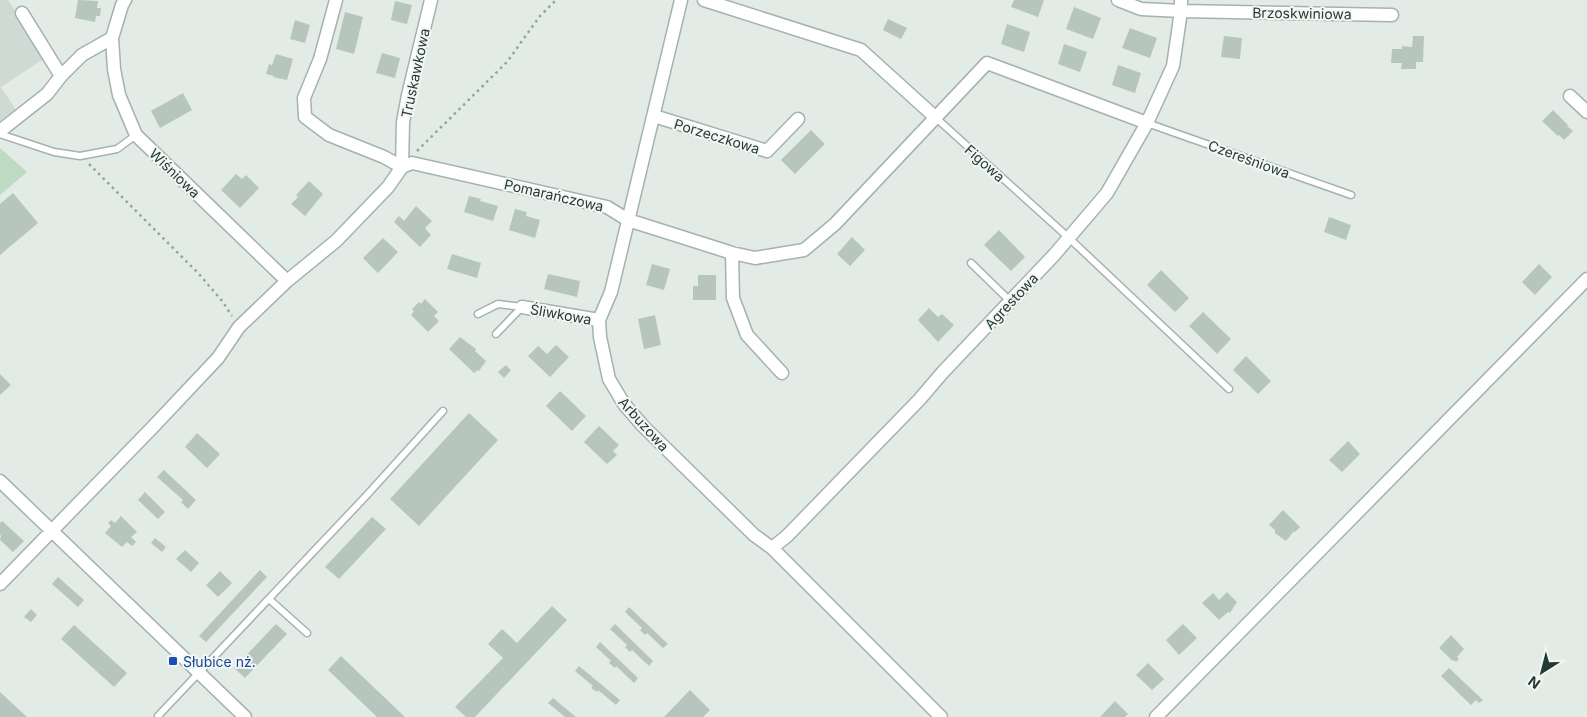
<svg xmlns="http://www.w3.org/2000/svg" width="1587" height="717" font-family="Inter,sans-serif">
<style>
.built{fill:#d0dad5}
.green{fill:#bddac3}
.building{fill:#b7c5bf}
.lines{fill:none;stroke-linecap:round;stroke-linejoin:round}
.service-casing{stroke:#a5b2ad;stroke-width:9}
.minor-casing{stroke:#a5b2ad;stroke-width:15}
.path{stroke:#85ab9d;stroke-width:2.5;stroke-dasharray:2.5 4;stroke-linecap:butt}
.service{stroke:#fff;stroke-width:6}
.minor{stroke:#fff;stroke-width:12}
.transit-dot{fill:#1a4fb4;stroke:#f2f7f4;stroke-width:2}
.labels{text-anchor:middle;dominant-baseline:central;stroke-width:4;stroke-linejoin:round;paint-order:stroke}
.street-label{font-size:14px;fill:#243a33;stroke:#f2f7f4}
.transit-label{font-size:14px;fill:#164399;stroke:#f2f7f4;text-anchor:start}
</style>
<rect width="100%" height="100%" fill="#e2ebe6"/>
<!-- built -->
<path class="built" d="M0,0H8L45,58L1,87L16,110L0,121Z"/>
<!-- green -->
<path class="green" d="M0,148L27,172L0,195Z"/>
<!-- building -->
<path class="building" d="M78,0L98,1L97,8H101L100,16H96L95,22L75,18Z
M1014,0H1044L1038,17L1011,7Z
M395,1L412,5L407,24L391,20Z
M1074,7L1101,18L1093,39L1066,29Z
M345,12L363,17L354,54L336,49Z
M888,19L907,28L901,39L883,30Z
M295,20L310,25L305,43L290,39Z
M1007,24L1030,32L1024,52L1001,44Z
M1130,28L1157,38L1150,58L1122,48Z
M1224,36L1242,38L1240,59L1221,57Z
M1413,36H1424L1423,62H1416V69H1401L1402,63H1391L1392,49H1402V46L1412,47Z
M1064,44L1087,52L1080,72L1058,64Z
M382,53L400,58L395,78L376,73Z
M276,54L293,59L287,80L273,77L274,76L266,74L269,64L272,65Z
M1118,65L1141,73L1135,93L1112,85Z
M183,93L192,110L160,128L151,111Z
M1553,110L1568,125L1567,126L1573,131L1564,140L1559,135L1558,136L1542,121Z
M811,130L825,144L795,174L781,160Z
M236,174L242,179L246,175L259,188L240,208L221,190Z
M309,181L323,194L305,216L291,204L298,197L296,195Z
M13,193L38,223L0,255V204Z
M469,196L481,199L480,201L498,206L493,221L464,212Z
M416,206L432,221L425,228L431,235L420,247L394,222L399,216L404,221Z
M515,209L527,212L526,216L540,220L535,238L509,230Z
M1329,217L1351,225L1346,240L1324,232Z
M999,230L1025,257L1011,271L984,245Z
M852,237L865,250L850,266L837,254Z
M383,238L398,252L378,273L363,258Z
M452,254L481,263L477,278L447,269Z
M652,264L670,269L664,290L646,285Z
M1539,264L1552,277L1535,295L1522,282Z
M1161,270L1189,298L1175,312L1147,285Z
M548,274L580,281L577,297L544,289Z
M698,275H716V300H693V286H698Z
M425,299L438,312L434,316L439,321L428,332L411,315L414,311L412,309L419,302L421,304Z
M929,308L938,317L942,314L954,325L938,342L918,320Z
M1203,312L1231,339L1217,354L1189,326Z
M655,315L661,345L644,349L638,319Z
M460,337L476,349L475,351L486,361L479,371L478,370L474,373L449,349Z
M556,345L569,357L550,377L528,356L538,346L547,354Z
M1246,356L1271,381L1258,394L1233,370Z
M506,365L511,370L504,378L498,372Z
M0,374L11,385L0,395Z
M560,391L586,416L572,431L546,406Z
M469,413L498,440L419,526L390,499Z
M599,426L619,445L613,451L617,455L607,464L584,442Z
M197,433L220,454L207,468L185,447Z
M1348,441L1360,454L1342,472L1329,460Z
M164,470L196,500L188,509L181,502L183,500L157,477Z
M145,492L165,512L158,519L138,500Z
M1283,510L1300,527L1295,532L1294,531L1286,541L1275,533V530L1269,525Z
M121,516L137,532L131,537L136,542L132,546L127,542L122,547L105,533L111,526L108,523L111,520L115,523Z
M372,517L386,529L339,579L325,567Z
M2,521L24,541L13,552L0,540L1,536L0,534V523Z
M155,538L166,547L162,552L151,543Z
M185,550L199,563L191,572L176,559Z
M260,570L267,577L206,642L199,636Z
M220,571L232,583L218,597L206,585Z
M58,577L84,600L78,607L52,584Z
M1227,592L1237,602L1230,613L1228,612L1219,620L1202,603L1213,593L1219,600Z
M552,606L567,620L475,717H466L455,707L503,658L488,644L502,629L517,643Z
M629,607L668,644L663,648L647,633L645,635L640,630L642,628L625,612Z
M31,609L37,615L31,622L24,617Z
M276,624L287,634L245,678L234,668Z
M615,624L653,661L649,666L632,650L630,652L625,647L627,645L610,629Z
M1183,624L1197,638L1179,655L1166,640Z
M74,625L127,673L114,687L61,639Z
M1451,635L1464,649L1457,657L1459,659L1456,662L1454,660L1453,661L1439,648Z
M600,642L638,678L634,683L616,666L615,668L609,663L611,661L596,647Z
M341,656L405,717H377L328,670Z
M1148,663L1164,679L1152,690L1136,675Z
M579,666L620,700L616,705L598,690L597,692L591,688L593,686L575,671Z
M1449,668L1483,700L1479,703L1476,700L1471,705L1441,676Z
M690,690L710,710L703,717H664Z
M0,692L27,717H0Z
M553,698L576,717H565L548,703Z
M1115,701L1128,714L1125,717H1100Z"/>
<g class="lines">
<!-- service casing -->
<g class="service-casing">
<path id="service" d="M935,117L1069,238L1229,389
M1147,123L1351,195
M0,134L54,152L80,156L117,149L136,135
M971,263L1010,301
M478,314L498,304L522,307L496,334
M269,599L307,633
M158,716L366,496L443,411"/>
</g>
<!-- minor casing -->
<g class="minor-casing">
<path id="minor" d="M125,0L122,5L112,38L114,69L119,95L136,135L287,281
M336,0L320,59L304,98L305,117L329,135L384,157L402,167
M681,0L611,292L599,320L600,337L609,379L624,404L643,426L754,535L772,548L941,717
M704,0L861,50L935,117
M1118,0L1141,9L1181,11L1392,15
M61,76L82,55L112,38
M1570,96L1587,112
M654,116L767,151L798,119
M0,131L47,94L61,76L22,13
M402,167L412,163L607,207L628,220L732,253L755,258L804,250L835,224L987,63L1147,123
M732,253L733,298L747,335L782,373
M522,307L599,320
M0,481L245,717
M772,548L787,536L919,400L943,372L1055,254L1107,193L1147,123L1173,66L1181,11V0
M0,584L151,429L218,358L239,327L287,281L336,241L388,187L402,167L403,122L408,95L431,0
M1156,717L1587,279"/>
</g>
<!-- path -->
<path class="path" d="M417,151L507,62L540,16L556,0
M89,164L199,274L223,302L232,316"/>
<!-- service -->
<use href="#service" class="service"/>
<!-- minor -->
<use href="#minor" class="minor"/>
</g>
<!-- markers -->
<rect class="transit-dot" x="168" y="656" width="10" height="10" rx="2.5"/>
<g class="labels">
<!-- street labels -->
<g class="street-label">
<text transform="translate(1302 13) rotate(1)">Brzoskwiniowa</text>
<text transform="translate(415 73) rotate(-78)">Truskawkowa</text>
<text transform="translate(717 136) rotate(17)">Porzeczkowa</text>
<text transform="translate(1249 159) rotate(20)">Czereśniowa</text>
<text transform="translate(985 163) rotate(42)">Figowa</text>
<text transform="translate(175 173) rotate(44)">Wiśniowa</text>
<text transform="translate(554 195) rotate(13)">Pomarańczowa</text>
<text transform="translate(1011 301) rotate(-47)">Agrestowa</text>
<text transform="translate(561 314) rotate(10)">Śliwkowa</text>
<text transform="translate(644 424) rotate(48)">Arbuzowa</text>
</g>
<!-- transit labels -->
<g class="transit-label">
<text x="183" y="661">Słubice nż.</text>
</g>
</g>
<!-- north arrow -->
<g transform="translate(1542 672) rotate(216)" stroke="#f2f7f4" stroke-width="4" paint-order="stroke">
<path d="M0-4L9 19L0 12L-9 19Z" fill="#243a33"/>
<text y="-8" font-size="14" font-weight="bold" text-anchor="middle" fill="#243a33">N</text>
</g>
</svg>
